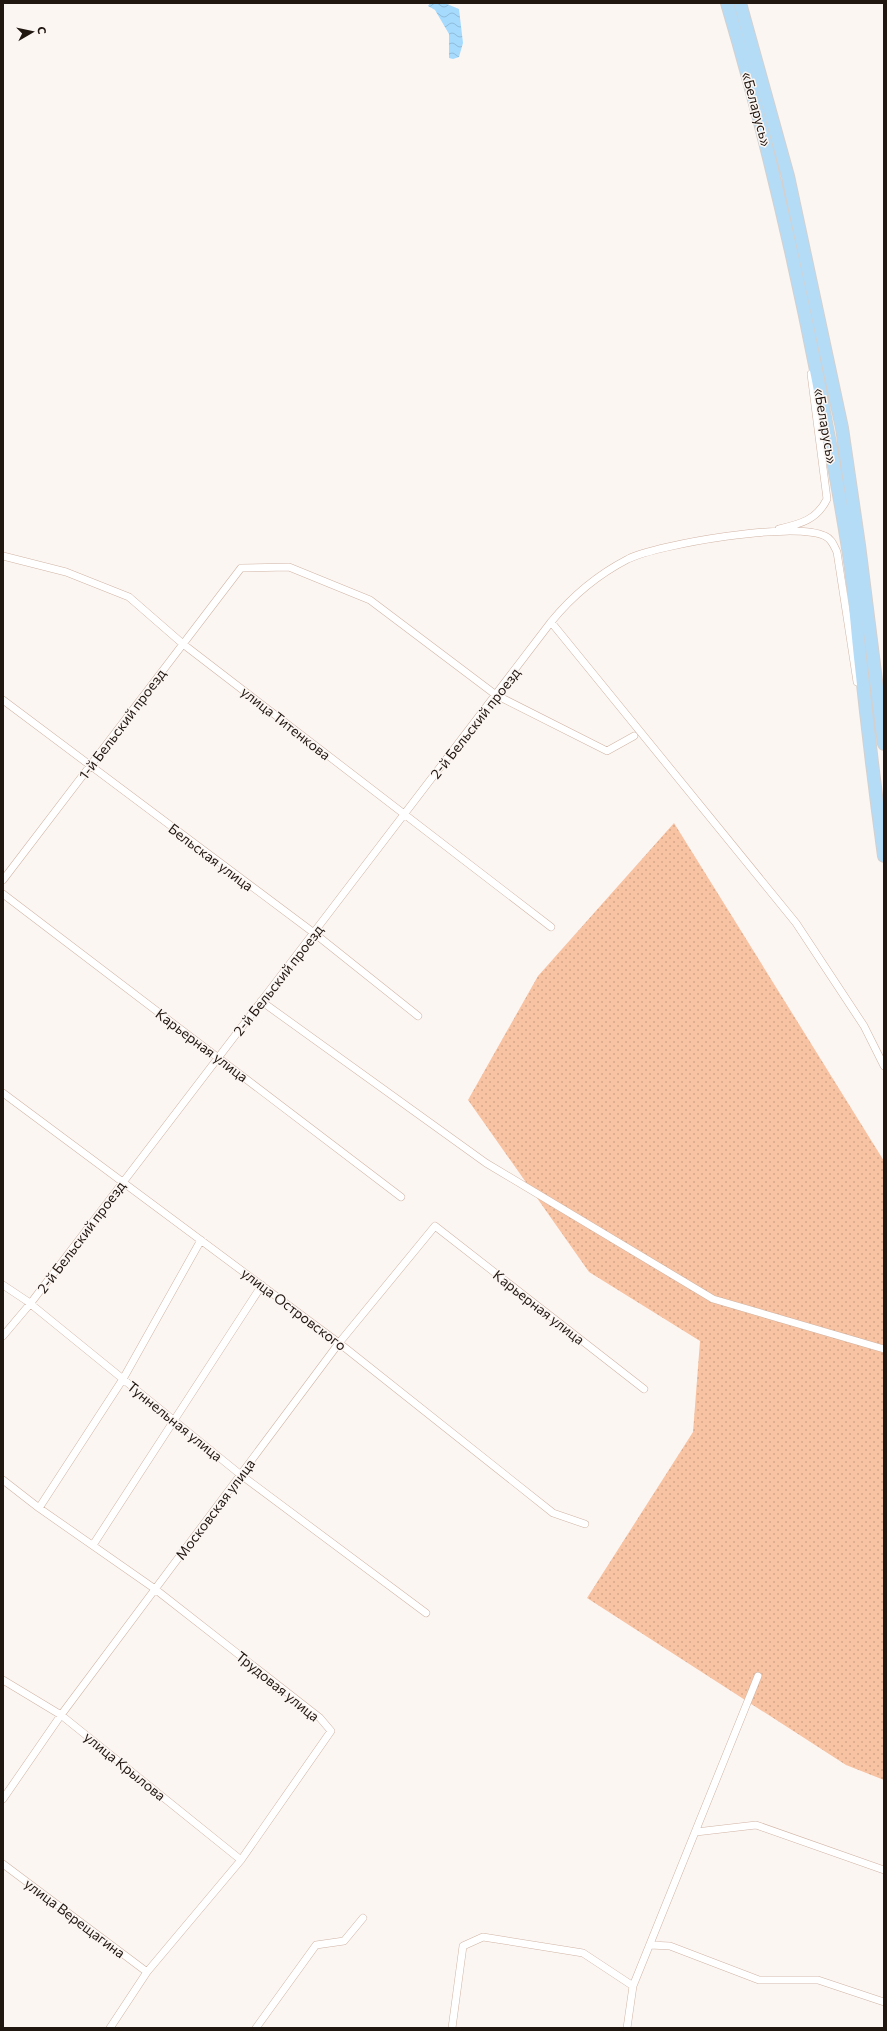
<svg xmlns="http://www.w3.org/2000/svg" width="887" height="2031" font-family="Commissioner,sans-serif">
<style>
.park{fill:url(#park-dots)}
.water{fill:url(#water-waves)}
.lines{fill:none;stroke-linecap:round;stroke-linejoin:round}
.minor-casing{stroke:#d0b4a4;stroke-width:8}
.trunk-casing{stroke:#d3d1cf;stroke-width:14}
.minor{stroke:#fff;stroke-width:7}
.trunk{stroke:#b4dcf7;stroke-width:12}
.labels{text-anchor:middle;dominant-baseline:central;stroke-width:3;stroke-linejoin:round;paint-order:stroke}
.street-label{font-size:14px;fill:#211711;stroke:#fcf6f3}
</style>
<defs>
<pattern id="park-dots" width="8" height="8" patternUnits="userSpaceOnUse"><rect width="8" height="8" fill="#f8c3a2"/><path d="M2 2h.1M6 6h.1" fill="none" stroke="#d4a78a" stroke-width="1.8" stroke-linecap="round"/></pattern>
<pattern id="water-waves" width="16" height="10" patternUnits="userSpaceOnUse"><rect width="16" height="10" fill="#a6dbfe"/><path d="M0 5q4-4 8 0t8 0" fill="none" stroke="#8fbbd9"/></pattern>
</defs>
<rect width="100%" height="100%" fill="#fcf6f3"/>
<!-- park -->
<path class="park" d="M674,823L884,1161V1780L846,1765L587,1598L693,1432L700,1341L589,1272L468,1100L538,976Z"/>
<!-- water -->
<path class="water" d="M430,3L447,4L459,9L463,43L459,57L453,59L449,58V34L435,10L428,6Z"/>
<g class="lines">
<!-- minor casing -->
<g class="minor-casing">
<path id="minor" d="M779,529C800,524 817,520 827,499L811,374
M3,556L66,572L129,597L183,644L551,927
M551,622L796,923L864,1026L884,1066
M3,700L314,933L418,1016
M3,880L241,568L289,567L370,600L496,695L607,751L634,736
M3,894L401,1197
M261,1001L486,1163L713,1299L884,1349
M3,1093L339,1343L553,1513L585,1524
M3,1285L27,1301L241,1475L426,1613
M3,1336L30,1304L551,622C573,595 597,575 628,559C660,544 793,521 825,536C832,539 834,546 837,552L857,682
M3,1480L39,1508L155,1589L320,1718L331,1731L241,1860L147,1972L110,2028
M39,1508L123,1379L201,1240
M93,1545L262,1285
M3,1680L61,1715L241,1860
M3,1799L61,1715L339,1343L435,1226L644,1389
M696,1832L756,1825L884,1870
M3,1864L147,1972
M650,1945L670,1946L759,1980H818L884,2002
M256,2028L316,1945L344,1941L363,1918
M452,2028L463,1946L483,1937L583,1953L633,1986
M627,2028L633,1986L758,1676"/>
</g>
<!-- trunk casing -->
<g class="trunk-casing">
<path id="trunk" d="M727,3C780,182 818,364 848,548C854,584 856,621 860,657C867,723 875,790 884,856
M740,3L788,176L842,428L859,545L884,744"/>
</g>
<!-- minor -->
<use href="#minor" class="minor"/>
<!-- trunk -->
<use href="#trunk" class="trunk"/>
</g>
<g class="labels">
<!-- street labels -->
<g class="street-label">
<text transform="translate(757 109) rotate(75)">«Беларусь»</text>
<text transform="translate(826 426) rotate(80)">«Беларусь»</text>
<text transform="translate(286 723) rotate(38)">улица Титенкова</text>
<text transform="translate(475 723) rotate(-52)">2-й Бельский проезд</text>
<text transform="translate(122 724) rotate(-53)">1-й Бельский проезд</text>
<text transform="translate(211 857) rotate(37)">Бельская улица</text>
<text transform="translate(278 980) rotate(-52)">2-й Бельский проезд</text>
<text transform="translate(202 1045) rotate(37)">Карьерная улица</text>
<text transform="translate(81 1237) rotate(-53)">2-й Бельский проезд</text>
<text transform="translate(539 1307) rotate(38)">Карьерная улица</text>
<text transform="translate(294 1309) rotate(37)">улица Островского</text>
<text transform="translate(175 1421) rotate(39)">Туннельная улица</text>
<text transform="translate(215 1509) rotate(-53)">Московская улица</text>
<text transform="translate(278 1686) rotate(39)">Трудовая улица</text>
<text transform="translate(125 1766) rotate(39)">улица Крылова</text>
<text transform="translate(75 1918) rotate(37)">улица Верещагина</text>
</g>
</g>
<!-- border -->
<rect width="887" height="2031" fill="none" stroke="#211711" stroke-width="8"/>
<!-- north arrow -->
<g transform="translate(32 32) rotate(81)" stroke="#fcf6f3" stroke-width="3" paint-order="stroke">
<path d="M0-3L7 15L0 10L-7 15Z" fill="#211711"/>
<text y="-6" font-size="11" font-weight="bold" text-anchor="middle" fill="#211711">С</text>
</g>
</svg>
